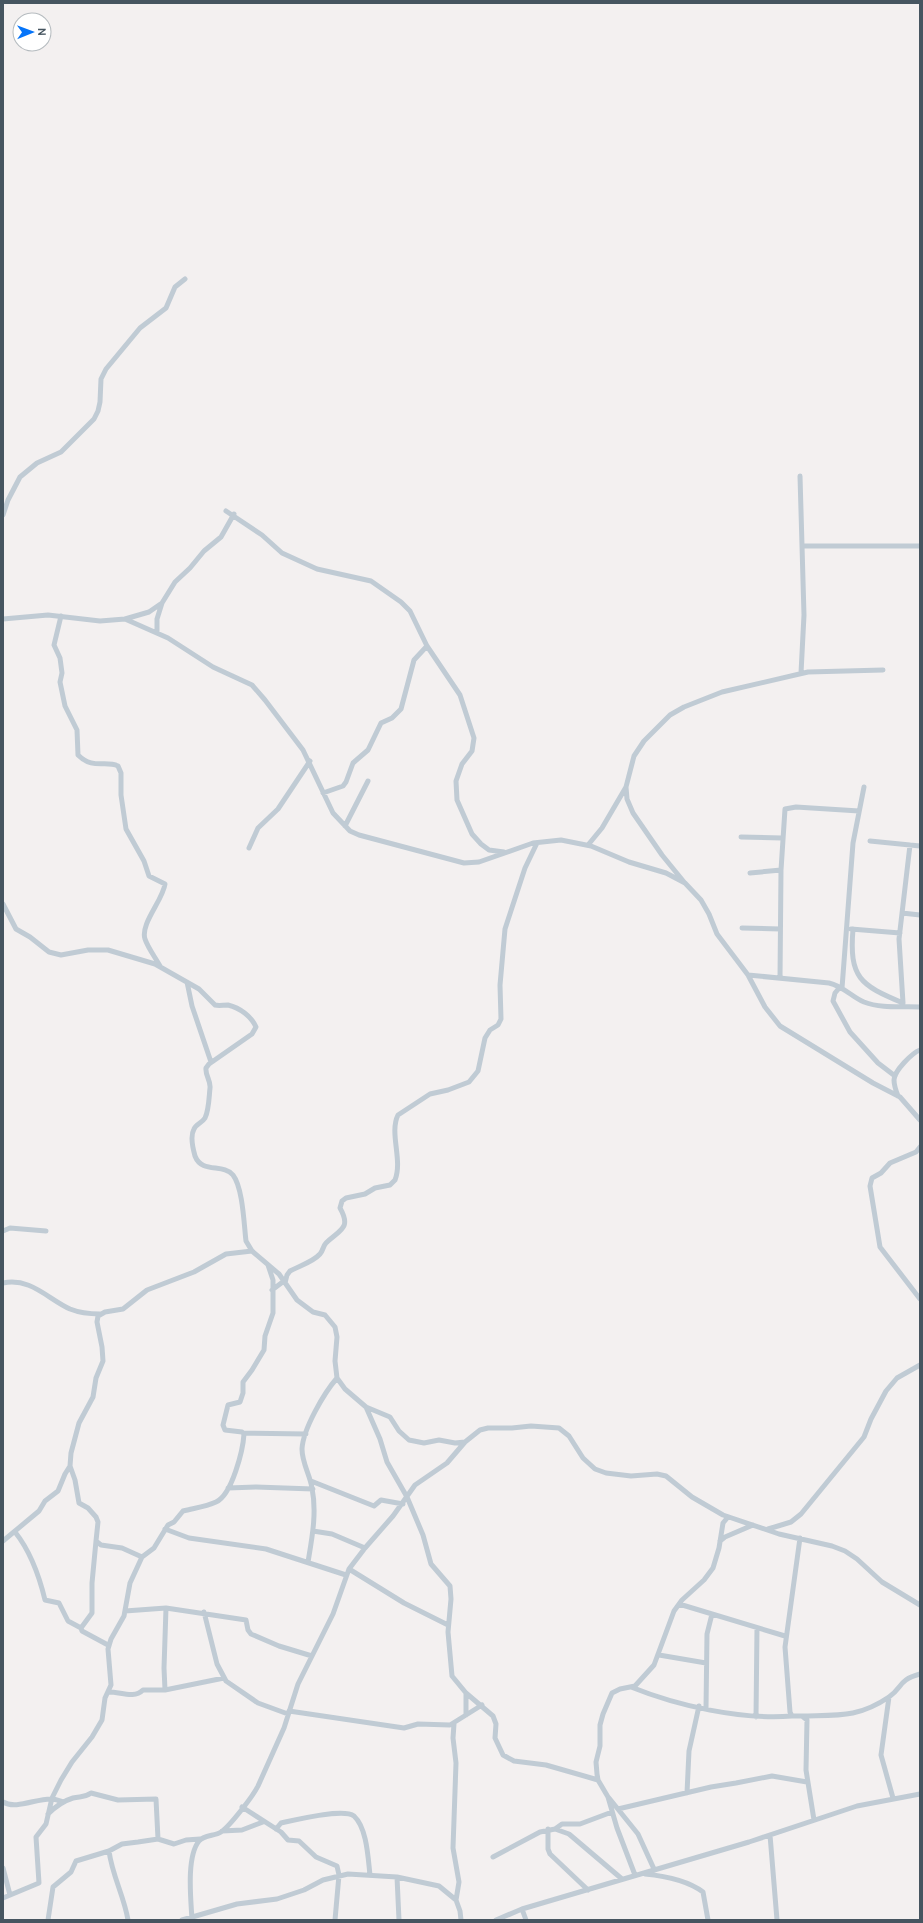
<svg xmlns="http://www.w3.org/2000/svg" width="923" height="1923" font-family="Cabin,sans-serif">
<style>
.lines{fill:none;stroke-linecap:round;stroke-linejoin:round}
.minor{stroke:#c0cbd4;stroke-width:5}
</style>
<rect width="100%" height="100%" fill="#f3f0f0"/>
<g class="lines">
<!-- minor -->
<path class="minor" d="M800,476L804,615L801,673
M226,511L262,535L282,553L317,569L371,581L401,602L410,611L427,646L460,695L474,738L472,751L462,764L456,781L457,800L472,834L481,844L489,850L504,852
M3,515L8,500L20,477L37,463L61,452L94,419L98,411L100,402L101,379L106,369L140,328L166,308L175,287L185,279
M803,546H920
M61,616L54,645L60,658L62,673L60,682L65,706L77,730L78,755C93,770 105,760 118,766L121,773V795L126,829L144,861L149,876L165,884C163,900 140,924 145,939C148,948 155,957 160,966
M3,619L48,615L100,621L125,619L168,638L213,667L252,685L265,700L303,750L333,813L350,831L359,835L464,863L479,862L533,843L561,840L591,846L629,862L666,873L685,883L701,900L709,914L717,934L748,975L765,1007L780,1026L873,1083L900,1097L920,1120
M125,619L149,612L162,603L175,582L190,568L204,551L221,537L234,514
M157,633V619L162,603
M323,793L343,786L346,782L353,763L368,750L381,723L392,718L401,709L414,660L427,646
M345,826L368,781
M741,837L782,838
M870,841L920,846
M588,845L602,828L626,787
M249,848L258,828L278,809L310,761
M750,873L781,870
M684,882L662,855L633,813L627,799L626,787L634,756L644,741L670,715L684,707L722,692L808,672L883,670
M3,904L16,929L30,937L49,952L61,955L88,950H108L155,964L199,989L215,1005C219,1006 223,1005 228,1005C240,1008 251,1016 256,1027L252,1034L209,1064L206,1068C205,1075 211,1081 210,1088C209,1097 209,1110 205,1118C202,1123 196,1124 194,1129C190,1136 193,1149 195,1156C202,1174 223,1163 233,1175C243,1188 244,1225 246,1241L252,1251L279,1274L297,1300L313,1312L325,1315L335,1327L337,1337L335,1361L337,1378L345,1389L366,1407L380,1439L387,1462L407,1497L423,1535L431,1564L450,1586L451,1599L448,1632L452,1676L466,1693L493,1716L496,1724L495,1738L503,1755L514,1761L546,1765L598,1780
M902,913L920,915
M742,928L780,929
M851,929L900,933
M853,929C849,978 860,985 903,1003L899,939L910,845
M748,975L829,983C843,986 852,997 864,1002C882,1009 902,1006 920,1007
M780,978L781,870L785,809L796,807L859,811
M187,982L192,1006L211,1062
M840,987L835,993L833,1001L850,1032L878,1063L895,1076
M842,988L853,843L864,787
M898,1096C896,1091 894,1085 894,1080C894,1071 912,1053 920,1050
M920,1147L916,1152L890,1163L881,1173L872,1178L870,1186L880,1247L920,1299
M3,1231L10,1228L46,1231
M3,1283C30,1277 48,1299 70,1309C80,1313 90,1314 100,1314
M285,1283L287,1275L290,1271C299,1266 313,1262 320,1254C323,1251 323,1246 326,1243C339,1230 352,1229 340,1208L342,1201L346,1198L365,1194L375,1188L390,1185L395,1180C403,1160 389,1133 398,1115L430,1094L448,1090L469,1082L478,1071L485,1038L490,1030L498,1025L501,1019L500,985L505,929L525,868L537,843
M272,1290L284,1281
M366,1407L390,1417L399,1431L409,1440L424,1443L439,1440L455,1443L465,1442
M243,1433L306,1434
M311,1481L374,1506L381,1500L403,1504
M228,1488L256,1487L313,1489
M165,1529L189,1538L266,1549L346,1575
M768,1529L791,1522L801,1514L864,1437L871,1419L886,1391L897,1378L920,1365
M313,1531L332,1534L365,1548
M15,1532C31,1552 39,1575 45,1600L59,1603L68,1621L81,1628
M800,1538L785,1647L790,1712L792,1716H802L807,1720L806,1770L814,1820
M3,1541L39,1511L45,1501L58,1491L65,1474L70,1466
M96,1541L92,1583V1613L81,1628L82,1631L108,1645
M720,1541L725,1537L753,1525
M142,1557L122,1548L101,1545L96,1541L98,1522L96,1517L88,1508L79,1503L75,1480L70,1466L71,1453L79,1423L93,1397L96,1378L103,1361L102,1347L97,1322L98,1316L105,1312L123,1309L147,1290L194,1272L226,1254L252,1251
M308,1562C312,1538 317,1513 312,1488C310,1475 302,1463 302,1449C303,1429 324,1393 337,1378
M349,1569L404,1603L448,1625
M679,1604L785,1636
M125,1611L166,1608L246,1620L248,1630L251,1634L279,1646L312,1656
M204,1612L217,1664L226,1681L258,1703L288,1714
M659,1655L706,1663
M631,1687C678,1706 741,1720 792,1716
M165,1690L164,1668L166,1608
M109,1692C121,1692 134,1699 143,1690H165L224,1678
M889,1697L881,1755L893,1798
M706,1708L707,1634L712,1614
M289,1711L404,1728L418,1724L450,1725L482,1705
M466,1715V1693
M802,1716C838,1715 858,1718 889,1697C903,1687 898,1680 920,1674
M756,1717L757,1628
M454,1724L453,1738L456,1763L453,1848L459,1882L456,1900
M687,1793L689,1751L699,1706
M609,1798L638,1834L654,1869
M3,1802C16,1810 37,1798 52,1799C56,1799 60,1801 64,1802
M242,1807L281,1832L288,1840L299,1841L316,1857L337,1866L339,1875L335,1920
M618,1809L711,1787L736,1783L772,1776L807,1782
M48,1814C55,1807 63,1801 73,1798C80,1796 84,1798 91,1793L118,1800L156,1799L158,1839
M276,1829L281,1823C295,1820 343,1808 354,1816C367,1828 368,1858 370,1875
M548,1829V1849L550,1854L588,1890
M555,1829L562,1824H580L612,1812
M222,1831L242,1830L263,1822
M770,1835L777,1920
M109,1851C112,1875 124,1896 128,1920
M493,1857L540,1832L555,1829L569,1834L622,1879
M3,1868L10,1895
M645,1874C665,1876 687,1880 703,1892L708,1920
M635,1875L617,1828L608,1797L598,1780L597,1774L596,1762L600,1746V1725L603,1714L612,1693L620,1689L635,1686L654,1665L674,1611L682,1600L704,1580L713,1568L719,1548L723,1523L728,1517
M397,1877L399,1920
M3,1898L39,1883L36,1837L46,1824L52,1798L61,1780L72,1762L92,1737L102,1720L105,1698L111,1685L108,1649L111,1639L124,1616L130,1583L142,1557L154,1548L168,1525L174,1522L183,1511C194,1508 205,1507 216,1502C232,1495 243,1450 244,1434L242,1432L225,1430L223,1425L228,1405L240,1402L243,1393V1382L252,1370L264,1350L265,1336L273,1313V1280L268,1265
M522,1909L526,1920
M48,1920L53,1887L71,1872L76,1861L109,1851L122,1844L138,1842L158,1839L174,1844L186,1840L200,1839
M182,1920L237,1904L277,1899L304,1890L323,1880L348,1874L397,1877L439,1886L456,1900L460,1911L461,1920
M192,1920C191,1900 186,1857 199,1841C204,1835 215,1836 221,1832C230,1826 253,1796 258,1786L284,1728L298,1684L333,1614L349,1569L365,1548L393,1516L415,1485L447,1463L465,1442L480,1430L488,1428H512L531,1426L559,1428L569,1436L583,1458L595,1469L606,1473L631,1476L657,1474L666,1476L692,1497L723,1515L779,1534L832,1546L845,1551L857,1559L882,1582L920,1605
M496,1920L522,1909L749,1842L857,1806L920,1794"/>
</g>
<!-- border -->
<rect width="923" height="1923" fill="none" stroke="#465560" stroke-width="8"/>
<!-- north arrow -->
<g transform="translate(32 32) rotate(89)"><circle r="19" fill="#ffffff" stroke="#b5bbbf"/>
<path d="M0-3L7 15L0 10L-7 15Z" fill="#0574f9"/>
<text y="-6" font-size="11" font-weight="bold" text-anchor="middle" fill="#465560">N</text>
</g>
</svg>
